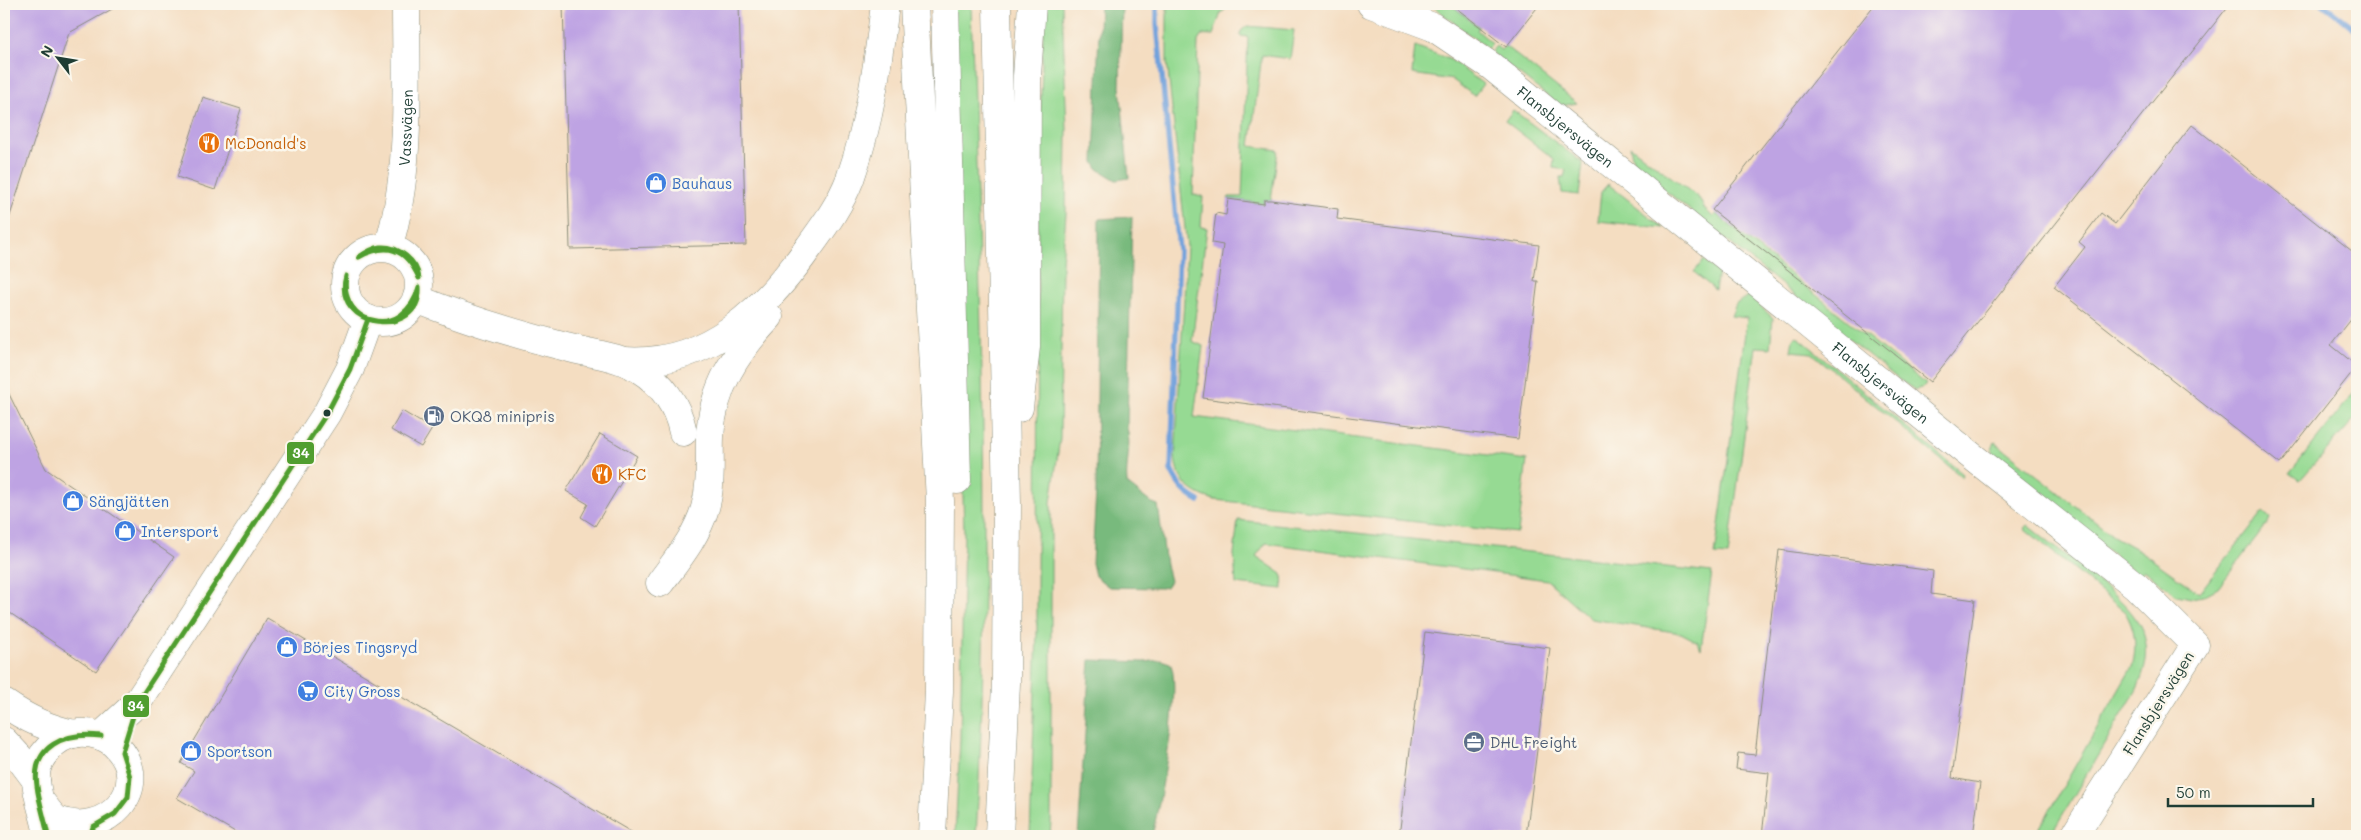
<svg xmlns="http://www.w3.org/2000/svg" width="2361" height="840" font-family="Mali,sans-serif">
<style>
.green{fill:#96da93;stroke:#5a8c64}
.forest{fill:#78ba7d;stroke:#4c7c58}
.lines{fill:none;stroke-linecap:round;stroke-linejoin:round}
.stream{stroke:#72a2dc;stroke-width:5.5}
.building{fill:#bea3e3}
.minor-casing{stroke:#8a8d7a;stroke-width:29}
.highway-casing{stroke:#8a8d7a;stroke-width:29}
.minor{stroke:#fff;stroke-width:28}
.highway{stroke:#fff;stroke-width:28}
.bus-1-casing{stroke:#fbf7ec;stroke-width:9}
.bus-1{stroke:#509e2f;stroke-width:5}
.bus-dot{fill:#1f3d34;stroke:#fbf7ec;stroke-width:2}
.labels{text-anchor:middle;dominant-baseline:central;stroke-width:5;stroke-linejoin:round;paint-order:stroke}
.street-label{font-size:15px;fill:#1f3d34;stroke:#fbf7ec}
.food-label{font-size:15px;fill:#c56008;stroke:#fbf7ec;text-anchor:start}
.shop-label{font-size:15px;fill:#366cbe;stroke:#fbf7ec;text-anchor:start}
.service-label{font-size:15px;fill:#4e5e75;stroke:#fbf7ec;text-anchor:start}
.line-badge{stroke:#fbf7ec;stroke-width:2}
.badge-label{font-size:14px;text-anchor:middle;font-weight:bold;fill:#fff}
</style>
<rect width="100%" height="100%" fill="#fbf7ec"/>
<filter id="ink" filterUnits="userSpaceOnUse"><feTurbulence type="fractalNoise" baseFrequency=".02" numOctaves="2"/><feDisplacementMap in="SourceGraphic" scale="10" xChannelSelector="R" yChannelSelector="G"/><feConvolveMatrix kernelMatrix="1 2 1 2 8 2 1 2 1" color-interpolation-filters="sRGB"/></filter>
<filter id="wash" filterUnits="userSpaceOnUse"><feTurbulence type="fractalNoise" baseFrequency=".0096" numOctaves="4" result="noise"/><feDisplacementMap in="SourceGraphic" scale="20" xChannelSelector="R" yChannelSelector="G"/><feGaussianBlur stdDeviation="1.12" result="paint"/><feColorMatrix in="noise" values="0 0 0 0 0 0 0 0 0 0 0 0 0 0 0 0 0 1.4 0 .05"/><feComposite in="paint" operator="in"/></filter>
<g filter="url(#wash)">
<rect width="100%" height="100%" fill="#f4ddc1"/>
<!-- green -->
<path class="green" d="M950,4H971C979,281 993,559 976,836H955L960,740L964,532Z
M1044,4H1062L1067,130L1066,214L1062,263L1060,438L1051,502V821L1050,836H1030L1037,633L1038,189Z
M1167,4H1232L1221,13L1213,35H1202L1198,41L1193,195L1203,196L1201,227L1207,228L1192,341L1203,346L1194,417L1527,460L1518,533L1215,500C1192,494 1177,482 1175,457L1187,247L1167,62Z
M1430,4H1450L1479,27L1477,30L1492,43L1488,49Z
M1247,26L1294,30L1290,59L1262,55L1250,146L1278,150L1271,200H1264L1263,209L1259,203L1228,199L1229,197H1242L1248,37L1240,36L1241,31Z
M1415,46L1451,60L1483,84L1474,96L1453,80L1412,74Z
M1496,46L1501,50L1505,46L1577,103L1560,106L1491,52Z
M1513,110L1583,163L1579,195L1562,193L1560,177H1564L1566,170L1553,168L1554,159L1505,121Z
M1630,146L1699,198L1704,208L1713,217L1716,214L1926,384L1924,387L1915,390L1898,379L1639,169L1633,162Z
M1608,184L1664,228L1598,221L1601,192Z
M1704,260L1718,272L1715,290L1694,272Z
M1749,296L1773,318L1770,348L1756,347L1728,556L1715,555L1747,318L1731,316L1736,304Z
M1797,336L1963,474L1962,477L1812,353L1791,351L1793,339Z
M2357,389V416L2300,480L2290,473Z
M1995,442L2113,536L2140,551L2199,593L2263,512L2270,518L2268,523L2218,588L2203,596L2191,598L2177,595L2143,570L2139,575L1995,460L1992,450Z
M1238,520L1712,572L1701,649L1698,642L1681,633L1591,619L1547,580L1266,543L1256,556L1282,574L1283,589L1236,584L1234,554Z
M2027,525C2049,543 2071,559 2093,577C2134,610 2163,636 2136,691L2050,836H2035L2132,667C2137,647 2136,631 2125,612L2024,528Z"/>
<!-- forest -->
<path class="forest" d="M1100,4H1122L1120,87L1129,178L1116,180L1098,169L1094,162Z
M1132,217L1127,428C1132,446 1125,465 1127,484L1150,502L1158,505L1166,565L1170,581L1166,587L1161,588L1109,587L1095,576L1092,563L1096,491L1099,219Z
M1090,660L1144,662L1161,660L1170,663C1183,686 1159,806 1152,836H1078Z"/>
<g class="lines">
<!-- stream -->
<path class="stream" d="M1157,4V24L1179,250L1171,470C1178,485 1184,493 1199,501
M2323,4L2357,30"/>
</g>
<g id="blocks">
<!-- building -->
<path class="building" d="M4,4H121L69,33L7,225L4,224Z
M563,4H739L746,245L570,249Z
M1451,4H1540L1506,47Z
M1875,4H2230L1930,382L1712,210Z
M203,97L241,109L215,190L177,177Z
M2192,125L2357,255V312L2331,345L2357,366L2280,464L2054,287L2085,247L2079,242L2101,213L2115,224Z
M1228,199L1264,204V200H1271L1338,209L1337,219L1539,245L1534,281H1538L1518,439L1203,398L1223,245L1212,243L1216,213L1226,215Z
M4,384L46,469L174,557L96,671L4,609Z
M402,411L432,429L421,447L391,430Z
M600,434L637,456L595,526L581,517L588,504L566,491Z
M1779,550L1933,571L1931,594L1975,600L1952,778L1980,783L1973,836H1762L1769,773L1736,769L1738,753L1755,755Z
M267,618L638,836H242L177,798L194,771L181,763Z
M1425,632L1550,648L1526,836H1399Z"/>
</g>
</g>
<g filter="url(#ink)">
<use href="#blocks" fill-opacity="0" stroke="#8a8d7a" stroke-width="1"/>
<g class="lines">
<!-- minor casing -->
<g class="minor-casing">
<g id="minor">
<path id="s1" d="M1371,4L1433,27L1491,66L1964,450L2136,586L2195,645L2074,836"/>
<circle cx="382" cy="285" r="37"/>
<path id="s2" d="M388,248C412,170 406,86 406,4"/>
<path d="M417,299C465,319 516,334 566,347C590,354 618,355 639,369C663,384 677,404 683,432"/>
<path d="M4,703C27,719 47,728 74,734"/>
<path d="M101,736L137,703L327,413L350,369L368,319"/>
<path d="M4,741L18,756L36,780"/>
<path d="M42,803C46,808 51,816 57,820C105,840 156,787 116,746C107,736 91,732 78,733C56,736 34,757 36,780C37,799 46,818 48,836"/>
</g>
</g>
<!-- highway casing -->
<g class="highway-casing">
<path id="highway" d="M914,4L940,501L939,691L932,836
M945,4L957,480
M997,4L1007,504L1006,683L999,836
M624,361C707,367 765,309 809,247C825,225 840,205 850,179C870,123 878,63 885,4
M1019,408L1026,347L1027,76L1032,4
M660,583C677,560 697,536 705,508C712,484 709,461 710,437C712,388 737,351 769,317"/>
</g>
<!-- minor -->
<use href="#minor" class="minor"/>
<!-- highway -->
<use href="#highway" class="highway"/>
<!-- bus-1 casing -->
<g class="bus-1-casing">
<path id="bus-1" d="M359,257C365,253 373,248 381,247C398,246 417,261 419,278
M359,257C387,242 406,248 419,278
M346,276C338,327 405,341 419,287
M346,276C331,329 422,340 419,287
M48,836C45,819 39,803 37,786C31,745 66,732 101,736
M90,836L93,827L115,814L128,797L130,777L122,752L137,703L327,413L350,369L368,319"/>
</g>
<!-- bus-1 -->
<use href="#bus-1" class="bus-1"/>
</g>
</g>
<!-- icons -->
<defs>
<g id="restaurant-disc" transform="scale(1.125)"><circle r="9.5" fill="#e8710a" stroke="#fbf7ec"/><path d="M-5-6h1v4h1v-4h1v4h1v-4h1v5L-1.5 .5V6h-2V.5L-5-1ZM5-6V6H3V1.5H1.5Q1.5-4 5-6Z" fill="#fff"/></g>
<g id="shop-disc" transform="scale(1.125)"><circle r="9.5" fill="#3f7fe0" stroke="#fbf7ec"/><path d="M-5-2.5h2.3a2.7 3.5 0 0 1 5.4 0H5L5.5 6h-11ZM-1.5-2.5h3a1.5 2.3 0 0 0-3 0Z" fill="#fff"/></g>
<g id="fuel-disc" transform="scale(1.125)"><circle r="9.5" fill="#5c6f8a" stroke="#fbf7ec"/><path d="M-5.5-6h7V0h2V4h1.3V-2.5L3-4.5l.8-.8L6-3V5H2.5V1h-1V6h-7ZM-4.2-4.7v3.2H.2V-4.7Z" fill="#fff"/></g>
<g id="supermarket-disc" transform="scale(1.125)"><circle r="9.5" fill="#3f7fe0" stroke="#fbf7ec"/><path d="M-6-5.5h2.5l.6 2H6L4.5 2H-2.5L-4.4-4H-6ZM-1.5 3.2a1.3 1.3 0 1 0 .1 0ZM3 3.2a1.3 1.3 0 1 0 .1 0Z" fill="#fff"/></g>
<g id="office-disc" transform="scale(1.125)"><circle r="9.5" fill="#5c6f8a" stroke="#fbf7ec"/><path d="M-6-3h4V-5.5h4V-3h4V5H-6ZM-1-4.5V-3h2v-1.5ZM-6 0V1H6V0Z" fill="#fff"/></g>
</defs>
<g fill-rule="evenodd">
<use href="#restaurant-disc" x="209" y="143"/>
<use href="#shop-disc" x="656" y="183"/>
<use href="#fuel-disc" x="434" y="416"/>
<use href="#restaurant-disc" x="602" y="474"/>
<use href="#shop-disc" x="73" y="501"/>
<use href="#shop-disc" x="125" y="531"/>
<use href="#shop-disc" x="287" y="647"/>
<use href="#supermarket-disc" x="308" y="691"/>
<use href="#office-disc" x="1474" y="742"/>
<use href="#shop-disc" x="191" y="751"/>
</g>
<!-- markers -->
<circle class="bus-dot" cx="327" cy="413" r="4.5"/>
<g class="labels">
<!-- street labels -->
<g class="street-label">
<text stroke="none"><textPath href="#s2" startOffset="122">Vassvägen</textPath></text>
<text stroke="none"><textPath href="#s1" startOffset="232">Flansbjersvägen</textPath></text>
<text stroke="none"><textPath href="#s1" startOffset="638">Flansbjersvägen</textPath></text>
<text transform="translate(2158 703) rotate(-58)">Flansbjersvägen</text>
</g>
<!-- food labels -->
<g class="food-label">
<text x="225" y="143">McDonald's</text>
<text x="618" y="474">KFC</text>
</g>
<!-- shop labels -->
<g class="shop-label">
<text x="672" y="183">Bauhaus</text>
<text x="89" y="501">Sängjätten</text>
<text x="141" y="531">Intersport</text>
<text x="303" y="647">Börjes Tingsryd</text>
<text x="324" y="691">City Gross</text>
<text x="207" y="751">Sportson</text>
</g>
<!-- service labels -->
<g class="service-label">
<text x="450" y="416">OKQ8 minipris</text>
<text x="1490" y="742">DHL Freight</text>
</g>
</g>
<g class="line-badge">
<rect x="286" y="441" width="29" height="24" rx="5" fill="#509e2f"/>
<rect x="122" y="694" width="28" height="24" rx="5" fill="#509e2f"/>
</g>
<g class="badge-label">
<text x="301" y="458">34</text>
<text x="136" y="711">34</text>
</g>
<!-- margin -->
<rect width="2361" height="840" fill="none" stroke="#fbf7ec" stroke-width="20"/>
<!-- north arrow -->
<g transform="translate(58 58) rotate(301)" stroke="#fbf7ec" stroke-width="4" paint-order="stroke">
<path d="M0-4L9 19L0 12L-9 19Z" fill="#1f3d34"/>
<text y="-8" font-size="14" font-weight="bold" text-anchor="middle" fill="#1f3d34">N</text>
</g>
<!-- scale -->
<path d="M2168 798v8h145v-8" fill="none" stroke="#1f3d34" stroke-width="2.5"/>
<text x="2176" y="798" font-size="15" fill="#1f3d34" stroke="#fbf7ec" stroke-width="4" paint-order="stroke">50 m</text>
</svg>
